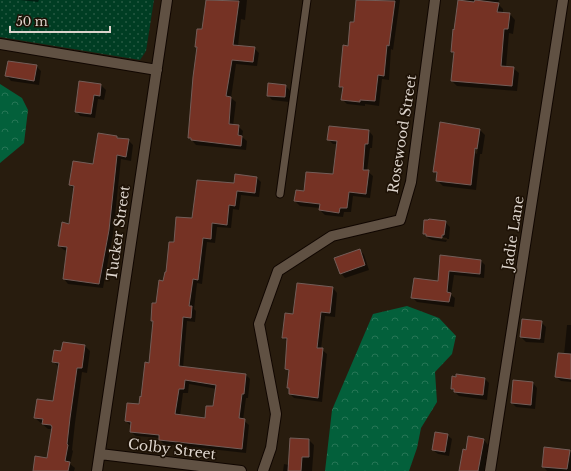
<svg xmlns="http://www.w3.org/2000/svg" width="571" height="471" font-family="'Libre Baskerville',serif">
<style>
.forest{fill:url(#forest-crowns)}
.park{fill:url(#park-dots)}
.shadow{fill:#0007;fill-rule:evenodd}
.building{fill:#753224;stroke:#735d58;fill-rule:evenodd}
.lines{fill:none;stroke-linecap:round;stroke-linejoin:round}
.service-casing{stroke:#100600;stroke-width:9}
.minor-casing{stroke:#100600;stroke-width:12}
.service{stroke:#605143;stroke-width:7}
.minor{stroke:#605143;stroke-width:10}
.labels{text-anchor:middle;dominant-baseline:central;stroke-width:3.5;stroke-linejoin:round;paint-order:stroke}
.street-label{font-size:14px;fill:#ddd4cc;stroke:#1e1206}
</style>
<defs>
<pattern id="forest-crowns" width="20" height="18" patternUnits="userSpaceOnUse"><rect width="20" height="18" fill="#03603b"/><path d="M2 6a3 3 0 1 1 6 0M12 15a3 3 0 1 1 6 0" fill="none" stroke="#277656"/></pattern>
<pattern id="park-dots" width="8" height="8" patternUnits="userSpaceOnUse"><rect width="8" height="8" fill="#003d23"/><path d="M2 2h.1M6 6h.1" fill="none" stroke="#255842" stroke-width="1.8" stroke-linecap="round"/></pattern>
</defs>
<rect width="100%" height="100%" fill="#281c0e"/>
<!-- forest -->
<path class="forest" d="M0,84L22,98L28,110L24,143L0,163Z
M407,306L439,318L456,336L452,354L435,372L437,402L421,428L417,448L409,471H325L332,410L373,314Z"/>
<!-- park -->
<path class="park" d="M0,0H154L146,51L140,60L0,37Z"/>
<!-- shadow -->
<path class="shadow" d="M20,0H39L38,2Z
M207,0H247L245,20L241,19L238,46L254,48L259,53L257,66L236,64L231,98L236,102L233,126H238L243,131L242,137L247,141L246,150L196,145L189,137L198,49L196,47L203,31Z
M357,0H400L393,50L391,49L389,80L382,79L379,106L365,104V106L347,104L342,99L343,89L340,86L354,24Z
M459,0H499L498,4L503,9V13L510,14L515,20L513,34L509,33L506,67L513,68L519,73L517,91L457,86L452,81L454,54L452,51Z
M36,66L41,71L39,85L11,81L7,76Z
M80,82L101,85L106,90L104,100L98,99L95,118L80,116L76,111Z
M286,86L290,91L289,102L272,100L268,95Z
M479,129L485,135L482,154H480L476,190L443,186L437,180L438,175L434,171ZM478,133H480L477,154L475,153Z
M369,131L373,136L372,148H370L367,171L373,176L370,198L353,196L351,212H344L343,217L325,215L320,210V208L300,206L295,201L305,192L334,175L337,144H333L328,139Z
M117,137L119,139L128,140L133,145L131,161L121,159L113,235L103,288L68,284L64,279L68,251L64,250L59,246L70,225L75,190L70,185L94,165Z
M256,177L261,182L259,197L241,195L239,210L233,209L231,228L217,227L215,243L207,242L202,284L197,283L194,309L196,311L195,322L187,321L183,368L246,375L250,379L248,398H246L243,420L249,425L246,453L164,444L160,440V438L136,436L131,432V426L126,421L140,405L142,398L150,364L154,323L152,321L175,243L193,219L235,184ZM189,384L217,389L214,407L206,419L180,416L183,393H188Z
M445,222L450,227L449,239H447V238L426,235L428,237L447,240L446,242L432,240L428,238L424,233Z
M360,250L364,255L369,270L345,278L341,273Z
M441,256L481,261L485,265L484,278L454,275L451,295L455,298L454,307L417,302L412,297L439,282Z
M333,288L337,293L335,317L325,316L321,349L327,354L322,402L294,398L290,394V390L288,388L290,372L286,369L288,342L283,337L293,315Z
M541,322L546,327L544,343L526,342L521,337Z
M567,325H571V382L561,381L556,377L564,355Z
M85,346L90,351L87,373L82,372L75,423L72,450L73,451L70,464L75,468L74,471H34L48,459L53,429H48L35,418L54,402L59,367L53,361L62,352Z
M485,379L489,383L487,400L459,396L452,389Z
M533,383L537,388L535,409L516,407L512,403Z
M447,435L452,439L449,456L438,454L433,450Z
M469,438L484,440L488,445L484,471H460L467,451Z
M309,440L314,445L312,471H283L284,464L289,465Z
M569,451L571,453V471H547L543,466Z"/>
<!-- building -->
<path class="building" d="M206,0L239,1L233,45L255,47L253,62L232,60L226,96L231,97L229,124L239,125L238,135L242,136L241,146L191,140V138H188L193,77L197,47H195L197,29H202Z
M356,0L395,1L389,46L387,45L384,76L378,75L375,101L360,100V102L341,100L343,87H339L343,45L348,46L350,22H354Z
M458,0L474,2L475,0L499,3L497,12L510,13L508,29H504L501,66L514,67L512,86L451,81L454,52H451L453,29L454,30Z
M8,61L37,65L34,81L5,76Z
M79,81L101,84L100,96L94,95L91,114L75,112Z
M268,83L286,85L285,97L267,96Z
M440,122L480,129L477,149L475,148L471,185L436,181L437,172H433Z
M329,126L369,130L368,144H365L363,170H369L366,194L349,192L347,208H340L339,213L319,210L320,204L294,201L296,190L304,191L306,172L333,174L337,141L327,140Z
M98,133L117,136V138L129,139L126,157L117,155L109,230L99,284L63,279L67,247L58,246L62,222L69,224L74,186L69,185L73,161L93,164Z
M235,174L257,177L255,193L237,191L235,206L229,205L227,225L212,223L211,239L203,238L198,280L193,279L189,306H192L191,318L183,317L179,366L246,374L244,394H242L239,418L245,419L242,449L159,440V435L130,432L131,422L125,421L127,403L139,404L140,396L141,397L145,362L149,363L153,321H151L152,303H156L159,280L163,281L165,272H166L169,242H174L176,217L192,218L197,180L234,183ZM185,380L216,385L213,406H206L205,418L175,414L179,389H184Z
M429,219L446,221L444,235H442V238L426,236V234H423L424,220H428Z
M360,249L365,265L340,274L334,258Z
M440,255L481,260L480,274L449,271L447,292L451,293L449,302L411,298L414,278L438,281Z
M297,283L333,287L330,313L321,312L317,348H323L318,398L289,394V388H287L289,370L285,369L287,338H282L285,313L293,314Z
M522,319L542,321L540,339L520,337Z
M63,342L85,345L82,368H77L70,418L67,444L68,445L65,461L70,462L68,471H33L35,456L47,458L52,427L51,425L42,424L43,419L34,418L37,399L53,401L59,363L52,362L54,350L61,351Z
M558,353L571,354V379L555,377Z
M456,374L485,378L483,395L454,392V389H451L452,376L456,377Z
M513,380L533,382L531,405L511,403Z
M435,432L448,434L445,452L432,450Z
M468,436L484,439L478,471H459L463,449L466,450Z
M290,438L309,439V457H302L301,471H288Z
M544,447L570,450L567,469L542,467Z"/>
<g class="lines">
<!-- service casing -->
<g class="service-casing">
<path id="service" d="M280,194L307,0"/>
</g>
<!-- minor casing -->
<g class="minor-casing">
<path id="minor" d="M0,44L157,70
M100,454L241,471
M97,471L167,0
M263,471L271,448L276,414L259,324L278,271L332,236L400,220L411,182L435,0
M490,471L563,0"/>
</g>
<!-- service -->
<use href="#service" class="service"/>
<!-- minor -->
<use href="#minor" class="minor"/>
</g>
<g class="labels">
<!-- street labels -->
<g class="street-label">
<text transform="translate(402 134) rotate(-81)">Rosewood Street</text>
<text transform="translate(118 233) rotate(-82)">Tucker Street</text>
<text transform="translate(513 233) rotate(-81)">Jadie Lane</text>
<text transform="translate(172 449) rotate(7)">Colby Street</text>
</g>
</g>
<!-- scale -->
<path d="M10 26v6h100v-6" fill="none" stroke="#ddd4cc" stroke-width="2"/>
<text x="16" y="26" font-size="12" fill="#ddd4cc" stroke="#1e1206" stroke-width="3" paint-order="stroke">50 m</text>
</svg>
